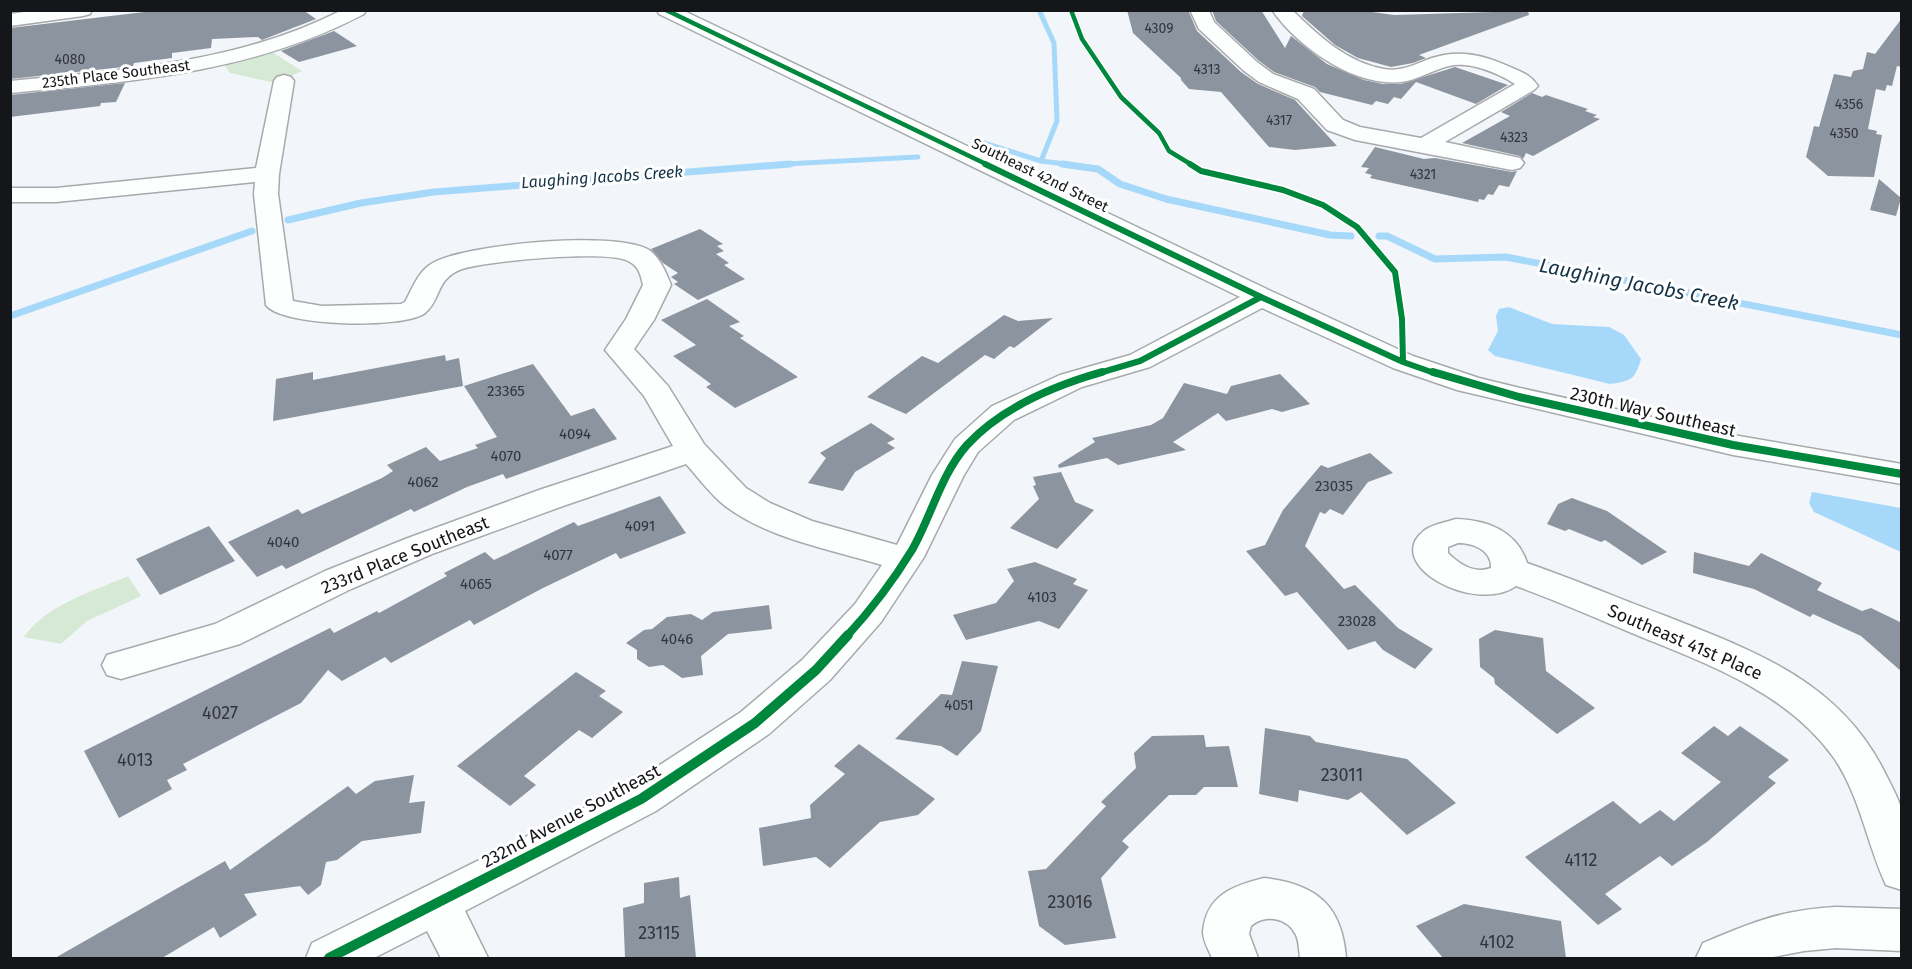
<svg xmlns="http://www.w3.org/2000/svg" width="1912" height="969" font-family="'Fira Sans',sans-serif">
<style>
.green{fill:#d6e9d5}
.water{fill:#a6d9f9}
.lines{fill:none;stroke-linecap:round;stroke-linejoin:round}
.stream-far1{stroke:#a6d9f9;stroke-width:5}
.stream{stroke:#a6d9f9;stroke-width:7}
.building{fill:#8c94a0}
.minor-casing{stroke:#a7a9ac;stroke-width:3}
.minor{fill:#fdfefe;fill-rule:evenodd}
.cycleway-far3-casing{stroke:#fff;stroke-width:7}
.cycleway-far2-casing{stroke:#fff;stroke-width:9}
.cycleway-far1-casing{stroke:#fff;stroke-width:11}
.cycleway-casing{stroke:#fff;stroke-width:14}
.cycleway-far3{stroke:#00873e;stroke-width:4.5}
.cycleway-far2{stroke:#00873e;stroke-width:6}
.cycleway-far1{stroke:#00873e;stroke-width:8}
.cycleway{stroke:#00873e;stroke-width:10}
.labels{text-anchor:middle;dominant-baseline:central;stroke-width:6;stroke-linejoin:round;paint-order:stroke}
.far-number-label{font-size:14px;fill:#32363b}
.far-street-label{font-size:15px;fill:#141619;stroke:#fff}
.number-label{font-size:15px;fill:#32363b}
.far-water-label{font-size:16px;font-style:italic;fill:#153447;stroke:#fff}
.street-label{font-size:18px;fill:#141619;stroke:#fff}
.near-number-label{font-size:18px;fill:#32363b}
.water-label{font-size:20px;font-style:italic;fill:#153447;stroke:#fff}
</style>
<rect width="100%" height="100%" fill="#f2f5f9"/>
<!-- green -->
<path class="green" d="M272,52L302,71L275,83L230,73L224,64Z
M128,576L141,596L87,621L61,644L24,637C47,604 92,592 128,576Z"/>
<!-- water -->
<path class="water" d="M1509,307L1552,324L1609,327L1624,335L1641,359C1635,380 1631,381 1610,384L1495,356L1488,350L1498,331L1496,316L1499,309Z
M1812,492L1901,508V552L1814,512L1809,503Z"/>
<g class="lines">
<!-- stream-far1 -->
<path class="stream-far1" d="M1039,10L1054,43L1057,121L1041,161
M984,143L1041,161L1073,165
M767,165L918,157"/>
<!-- stream -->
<path class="stream" d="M1062,164L1098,169L1120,184L1166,199L1330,235L1351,236
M288,220L361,203L434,192L790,164
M1379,236H1387L1435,259L1506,257L1902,335
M10,316L252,231"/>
</g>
<!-- building -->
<path class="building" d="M161,10H303L316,19L262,40L258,37L212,39L211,48L172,53V58L134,63L133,66L10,79V28Z
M1127,10H1188L1197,31L1241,72L1258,84L1295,100L1337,146L1295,150L1269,147L1221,92L1189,89L1181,80V78L1133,33Z
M1212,10H1261L1285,48L1291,36L1327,64L1364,80L1383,84H1401L1455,67L1508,85L1476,104L1416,82L1401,99L1394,97L1388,104L1376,101L1372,105L1320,92L1315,87L1274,72L1258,60L1216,21Z
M1304,10H1358L1394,15L1528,11L1529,15L1419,55L1426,58L1413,63L1391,67L1358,58L1335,45L1302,16Z
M1902,18V67L1897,66L1892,86L1887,85L1885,91L1876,89L1868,129L1877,131L1876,134L1882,135L1874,177L1828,176L1806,157L1814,126L1819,127L1834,74L1851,77L1853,71L1863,69L1867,52L1875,54Z
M334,31L357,46L299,62L281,51Z
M125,83L116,102L101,103L100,106L10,117V95Z
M1532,93L1542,97L1546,95L1588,109L1585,111L1597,115L1593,117L1600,119L1533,156L1526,153L1523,159L1520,156L1462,143L1510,116L1501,112Z
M1375,147L1424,159L1435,158L1512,172L1517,171L1509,187L1499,185L1493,195L1488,194L1484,200L1479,199L1478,202L1370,178L1372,175L1365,173L1369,168L1361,167Z
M1879,179L1901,198L1896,216L1870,210Z
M700,229L723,244L717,246L724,251L716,254L729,263L724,265L745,279L698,300L674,284L678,282L671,277L678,273L663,263L651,249Z
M707,299L740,322L729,326L744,336L740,338L798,377L735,408L706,387L711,384L673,356L696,345L661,320Z
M1004,315L1018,321L1053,318L1014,348L1010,346L994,359L985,355L906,414L867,397L922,356L938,363Z
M445,355L446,361L459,358L463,386L273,421L276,379L313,372V380Z
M533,364L571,416L594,408L617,439L506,479L503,474L467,487L414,512L411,509L286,569L282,565L257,577L228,542L298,509L302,514L382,478L393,471L387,465L426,447L440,461L478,448L475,445L497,437L464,386Z
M1280,374L1310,404L1282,412L1272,409L1226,421L1218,413L1173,442L1186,450L1118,465L1107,458L1059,468L1058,465L1095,442L1092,438L1151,425L1163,418L1184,383L1227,394L1231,386Z
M871,423L895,439L887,443L895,448L855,472L843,491L808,483L826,458L820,453Z
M1370,453L1393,473L1368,482L1343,515L1330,509L1325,514L1320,512L1305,546L1344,589L1355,585L1398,628L1433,649L1415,669L1383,650L1375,641L1348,650L1297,592L1285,596L1246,551L1265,545L1283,510L1321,465L1328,468Z
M1061,472L1075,502L1094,510L1057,549L1010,528L1039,499L1033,486L1036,485L1033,477Z
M660,496L686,533L620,559L616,553L541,589L474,625L470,620L391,663L385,657L342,681L328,670L301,703L183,764L187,770L167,780L172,789L119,818L84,751L330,628L334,633L377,611L379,613L447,576L444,573L485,552L494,560L574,522L578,526Z
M1572,498L1607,511L1667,552L1642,565L1605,540L1601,542L1569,529L1565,531L1547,524L1558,504Z
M209,526L235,561L160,595L136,559Z
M1694,552L1749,566L1761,553L1822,583L1817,590L1862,611L1871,608L1902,623V672L1861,636L1813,614L1810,617L1754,589L1693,573Z
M1035,562L1077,579L1073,584L1088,590L1059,629L1039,621L966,640L953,615L996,603L1014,581L1007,569Z
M769,605L772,629L728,634L701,656L703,675L682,678L663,665L649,667L637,659V650L626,643L644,630L652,629L667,617L691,614L702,620L713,612Z
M1495,630L1543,638L1546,671L1595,708L1557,734L1495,684L1494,678L1480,667L1479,639Z
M962,661L998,666L981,731L957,756L941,746L895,739L941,694L952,695Z
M576,672L606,691L599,696L623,712L592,738L579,730L524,776L536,785L510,806L457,766Z
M1714,726L1728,736L1740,726L1789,760L1768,777L1776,783L1707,842L1672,866L1660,856L1605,894L1622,909L1598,925L1525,857L1613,801L1640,824L1660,810L1674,821L1721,782L1681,753Z
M1265,728L1310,736L1316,742L1407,759L1456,803L1407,835L1361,792L1348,800L1299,790L1298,802L1259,794Z
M1204,735L1206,747L1229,746L1238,787H1204L1196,795H1169L1122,841L1129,847L1101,878L1116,938L1065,945L1039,926L1028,871L1046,869L1106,806L1101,802L1136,768L1134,753L1152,736Z
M859,744L935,799L918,815L880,822L830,868L816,857L763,866L759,828L811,818L810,805L845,774L834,766Z
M414,775L409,803L425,801L421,833L362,841L337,860L326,862L321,885L308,895L300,886L244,894L257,915L220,938L214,927L162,958H55L225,861L230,870L348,786L356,794L375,781Z
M679,877L680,898L690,895L696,958H625L623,908L644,903V883Z
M1464,904L1561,921L1566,958H1443L1416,926Z"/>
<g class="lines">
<!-- minor casing -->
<g class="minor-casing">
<path id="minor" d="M38,10H92L90,14L83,16L10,26V14Z
M342,10H366L364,14C252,73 134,81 10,93V81C123,70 239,63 342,10Z
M657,10H682L1271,291L1413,356L1479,378L1520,388L1733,435L1902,464V484L1733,455L1457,390L1393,368L1262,308L1150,367L1082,387L1014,420L978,452L964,475L924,557L881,622L830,680L769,734L656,811L465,911L488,958H441L427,931L374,958H306L312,943L626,787L741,712L802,660L855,604L882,565C830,549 768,539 724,505C710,494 698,477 686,464L563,506L432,554L351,589L240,644L121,679L107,675L102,665L107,655L215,624L325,571L408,538L539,490L673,446L644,396L605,350L626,319L643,285C641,276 639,267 630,262C611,249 486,261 462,269C435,279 442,299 425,313C405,329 282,327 266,305L254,194L255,182L56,202H10V188H56L256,168L274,81L277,77L284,75L291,77L294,81L279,174L278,194L293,301L322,306L401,304L405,302C412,289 418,272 431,264C463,244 616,230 649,250C660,258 666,272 671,285L654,320L634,349L668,386L704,444L746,488L770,503L812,521L897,545L932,475L955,439L992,406L1060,375L1130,355L1240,297L659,14Z
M1190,10H1209L1214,22L1257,62L1273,74L1314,89L1343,120L1360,127L1421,138L1515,84C1498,73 1469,61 1449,66C1432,70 1418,80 1401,82C1354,87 1298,47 1272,10H1292C1319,36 1346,62 1384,69C1402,72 1415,64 1432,58C1459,49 1483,55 1508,66C1521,72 1530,74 1538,86L1534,90L1445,142L1520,158L1524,163L1520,168L1512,170L1355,140L1327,130L1298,99L1259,82L1243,70L1199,29Z
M1456,519C1487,520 1517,531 1527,563C1573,579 1618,598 1663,615C1752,650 1838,680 1884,771C1890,783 1897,795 1901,808C1905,824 1902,871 1902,890L1886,885C1867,844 1860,796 1834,758C1788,693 1710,665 1639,636C1598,619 1558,601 1516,586C1475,615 1380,564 1425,530C1433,524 1447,522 1456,519ZM1458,543C1473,543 1492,550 1491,568C1475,574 1460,565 1448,553V547Z
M1264,878C1316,884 1342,905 1346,958H1300C1299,951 1299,941 1296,935C1287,917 1265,914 1251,926L1249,934L1258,958H1212C1209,951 1203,940 1203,932C1206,895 1233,886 1264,878Z
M1836,907L1902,909V951L1836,948L1804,951L1768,958H1696L1703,943C1753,922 1781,910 1836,907Z"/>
</g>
<!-- minor -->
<use href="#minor" class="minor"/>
<!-- cycleway-far3 casing -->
<g class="cycleway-far3-casing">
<path id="cycleway-far3" d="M666,10L988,165
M1071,10L1082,39L1121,97L1159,133L1169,151L1192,165"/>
</g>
<!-- cycleway-far2 casing -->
<g class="cycleway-far2-casing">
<path id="cycleway-far2" d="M985,164L1261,297L1403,362L1437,374
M1190,164L1201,171L1283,190L1323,205L1357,227L1395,272L1402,319L1403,362
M1096,374L1140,361L1261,297"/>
</g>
<!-- cycleway-far1 casing -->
<g class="cycleway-far1-casing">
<path id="cycleway-far1" d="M1433,372L1519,397L1733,445L1902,474
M846,637C871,610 893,581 912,550C931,517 941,474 967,445C1002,407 1053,386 1102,372"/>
</g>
<!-- cycleway casing -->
<g class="cycleway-casing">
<path id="cycleway" d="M329,958L641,799L755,723L816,670L848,635"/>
</g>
<!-- cycleway-far3 -->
<use href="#cycleway-far3" class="cycleway-far3"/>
<!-- cycleway-far2 -->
<use href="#cycleway-far2" class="cycleway-far2"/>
<!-- cycleway-far1 -->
<use href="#cycleway-far1" class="cycleway-far1"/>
<!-- cycleway -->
<use href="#cycleway" class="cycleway"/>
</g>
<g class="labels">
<!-- far-number labels -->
<g class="far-number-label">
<text x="1159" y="28">4309</text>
<text x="70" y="59">4080</text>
<text x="1207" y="69">4313</text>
<text x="1849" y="104">4356</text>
<text x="1279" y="120">4317</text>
<text x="1844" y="133">4350</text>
<text x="1514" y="137">4323</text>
<text x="1423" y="174">4321</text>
</g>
<!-- far-street labels -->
<g class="far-street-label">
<text transform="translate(116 74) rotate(-7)">235th Place Southeast</text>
<text transform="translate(1040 175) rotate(26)">Southeast 42nd Street</text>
</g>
<!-- number labels -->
<g class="number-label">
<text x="506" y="391">23365</text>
<text x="575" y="434">4094</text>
<text x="506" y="456">4070</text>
<text x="423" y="482">4062</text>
<text x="1334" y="486">23035</text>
<text x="640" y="526">4091</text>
<text x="283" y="542">4040</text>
<text x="558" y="555">4077</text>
<text x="476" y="584">4065</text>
<text x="1042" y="597">4103</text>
<text x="1357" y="621">23028</text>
<text x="677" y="639">4046</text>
<text x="959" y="705">4051</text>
</g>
<!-- far-water labels -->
<g class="far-water-label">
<text transform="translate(602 177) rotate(-4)">Laughing Jacobs Creek</text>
</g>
<!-- street labels -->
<g class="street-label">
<text transform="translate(1653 412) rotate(13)">230th Way Southeast</text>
<text transform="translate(405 555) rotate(-22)">233rd Place Southeast</text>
<text transform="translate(1685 642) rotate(23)">Southeast 41st Place</text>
<text transform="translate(571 816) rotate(-28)">232nd Avenue Southeast</text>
</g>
<!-- near-number labels -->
<g class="near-number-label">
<text x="220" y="713">4027</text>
<text x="135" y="760">4013</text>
<text x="1342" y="775">23011</text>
<text x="1581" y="860">4112</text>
<text x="1070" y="902">23016</text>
<text x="659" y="933">23115</text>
<text x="1497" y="942">4102</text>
</g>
<!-- water labels -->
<g class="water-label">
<text transform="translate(1639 284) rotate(11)">Laughing Jacobs Creek</text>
</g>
</g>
<!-- border -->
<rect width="1912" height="969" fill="none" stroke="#141619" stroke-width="24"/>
</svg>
